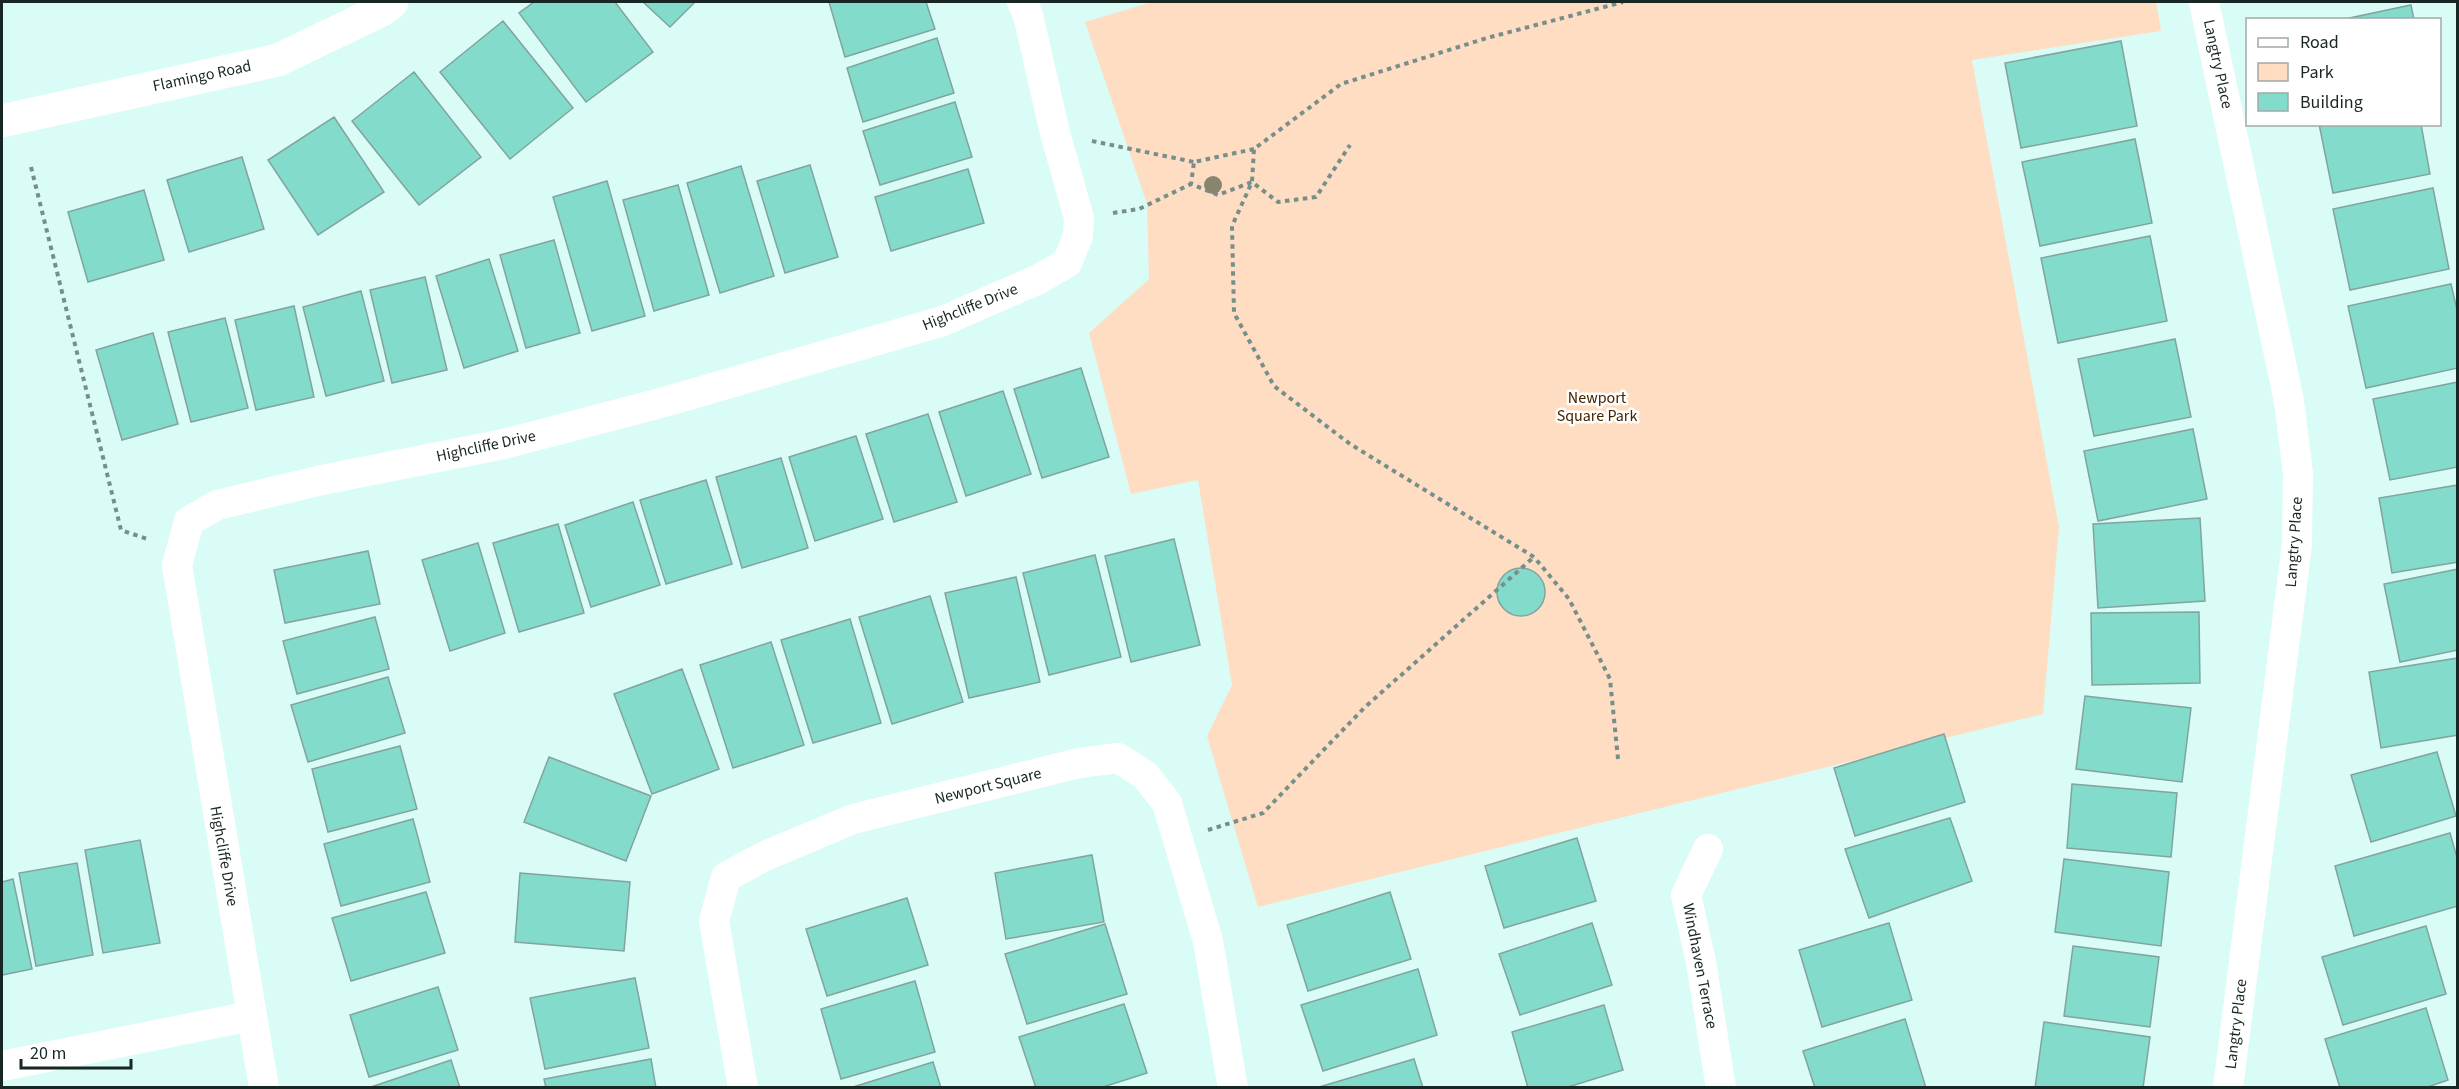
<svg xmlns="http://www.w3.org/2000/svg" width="2459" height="1089" font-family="'Source Sans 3',sans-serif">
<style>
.green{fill:#feddc3}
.building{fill:#82dbcb;stroke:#82a49e;stroke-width:1.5}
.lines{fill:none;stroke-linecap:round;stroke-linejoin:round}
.path{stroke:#778f8a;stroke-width:4;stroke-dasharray:4.5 4.5;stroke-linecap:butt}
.street{stroke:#fff;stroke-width:30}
.secondary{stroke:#fff;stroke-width:33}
.tree{fill:#88856f}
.labels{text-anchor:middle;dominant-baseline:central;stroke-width:5;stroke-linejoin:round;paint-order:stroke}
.street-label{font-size:16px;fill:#192724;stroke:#fff}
.park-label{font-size:16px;fill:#452200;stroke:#fff}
</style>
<rect width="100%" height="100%" fill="#d9fdf6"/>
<!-- green -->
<path class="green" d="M1152,2H2156L2161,31L1972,60L2059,527L2043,714L1258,907L1207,736L1232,685L1198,480L1131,494L1089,333L1149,279L1147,204L1085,22Z"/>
<!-- building -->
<path class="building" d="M534,2H615L653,52L586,102L519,13Z
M643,2H695L670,27Z
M829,2H926L935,29L845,57Z
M2411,5L2414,20H2340Z
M503,21L573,108L510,159L440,72Z
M937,38L954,93L863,122L847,68Z
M2121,41L2137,126L2021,148L2005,63Z
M414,72L481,157L419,205L352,121Z
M955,102L972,157L880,185L863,131Z
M334,117L384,192L318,235L268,160Z
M2319,124H2421L2430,174L2333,193Z
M2135,139L2152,223L2040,246L2022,162Z
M242,157L264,229L189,252L167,180Z
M810,165L838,257L785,273L757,181Z
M741,166L774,276L720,293L687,183Z
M968,169L984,223L891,251L875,197Z
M607,181L645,316L592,331L553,197Z
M678,185L709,295L654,311L623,200Z
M2433,188L2449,269L2350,290L2333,209Z
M144,190L164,260L88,282L68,212Z
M2150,236L2167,321L2058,343L2041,258Z
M554,240L580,333L526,348L500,255Z
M489,259L518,351L464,368L436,276Z
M425,277L447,370L392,383L370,290Z
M2451,284L2458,314V368L2366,388L2348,306Z
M361,291L384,381L326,396L303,307Z
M294,306L314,397L256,410L235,320Z
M225,318L248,408L191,422L168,332Z
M153,333L178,424L122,440L96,350Z
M2175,339L2191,417L2094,436L2078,359Z
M1081,368L1109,457L1042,478L1014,389Z
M2458,382V467L2390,480L2373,399Z
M1003,391L1031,474L966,496L939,412Z
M928,414L957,502L894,522L866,434Z
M2193,429L2207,499L2098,521L2084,451Z
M856,436L883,519L815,541L789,457Z
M781,458L808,548L742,568L716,477Z
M706,480L732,564L666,584L640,500Z
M2458,485V562L2392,573L2379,498Z
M633,502L660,585L591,607L565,525Z
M2200,518L2205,601L2098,608L2093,524Z
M558,524L584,613L519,632L493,543Z
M1174,539L1200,645L1131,662L1105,556Z
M478,543L505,633L450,651L422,560Z
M368,551L380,604L285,623L274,570Z
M1095,555L1121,657L1049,675L1023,573Z
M1497 592a24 24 0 1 1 48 0a24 24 0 1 1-48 0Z
M2458,569V650L2400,662L2384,584Z
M1016,577L1040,682L969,698L945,593Z
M930,596L963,702L892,724L859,617Z
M2199,612L2200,683L2092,685L2091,613Z
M375,617L389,669L297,694L283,641Z
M850,619L881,723L813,743L781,640Z
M771,642L804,745L733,768L700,665Z
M2458,658V735L2381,748L2369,672Z
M682,669L719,769L652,794L614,694Z
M388,677L405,733L308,762L291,705Z
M2085,696L2191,708L2182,782L2076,769Z
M1944,734L1965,802L1855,836L1834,768Z
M400,746L417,809L328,832L312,769Z
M2437,752L2456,816L2371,842L2351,775Z
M549,757L651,796L626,861L524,822Z
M2072,784L2177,793L2171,857L2067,848Z
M1950,818L1972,881L1869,918L1845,849Z
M413,819L430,882L341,906L324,844Z
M2450,833L2458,861V906L2354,936L2335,866Z
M1577,838L1596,901L1504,928L1485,866Z
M140,840L160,943L103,953L85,850Z
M1092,855L1104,922L1006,939L995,873Z
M2064,859L2169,872L2161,946L2055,932Z
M77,863L93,955L36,966L19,873Z
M520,873L630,882L624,951L515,942Z
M13,879L32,969L2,975V882Z
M426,892L445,953L351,981L332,918Z
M1390,892L1411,959L1308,991L1287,925Z
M907,898L928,965L827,996L806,929Z
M1592,923L1612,985L1520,1015L1499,954Z
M1889,923L1912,1000L1822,1027L1799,950Z
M1105,924L1127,994L1027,1024L1005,954Z
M2426,926L2446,994L2343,1025L2322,957Z
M2073,946L2159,957L2150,1027L2064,1016Z
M1418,969L1437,1035L1323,1071L1301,1005Z
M635,978L649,1048L545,1069L530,998Z
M915,981L935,1052L841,1079L821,1009Z
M438,987L458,1050L369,1077L350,1015Z
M1124,1004L1147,1073L1100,1088H1036L1019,1037Z
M1604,1005L1623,1070L1565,1088H1528L1512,1032Z
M2426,1008L2448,1080L2425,1088H2340L2325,1039Z
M1905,1019L1926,1088H1815L1803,1051Z
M2044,1022L2150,1037L2143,1088H2035Z
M651,1059L656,1088H546L544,1079Z
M1414,1059L1423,1088L1319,1087Z
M451,1060L460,1088H368Z
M933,1062L941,1088H850Z"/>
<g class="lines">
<!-- path -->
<path class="path" d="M1092,141L1194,162
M1254,149L1194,162L1191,184L1218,195L1252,182L1278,202L1316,197L1350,145
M31,167L121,530L150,540
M1113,213L1139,209L1191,184
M1618,759L1610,679L1569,599L1534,557L1350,444L1274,386L1234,313L1232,226L1252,182L1254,149L1341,84L1487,38L1623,2
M1208,830L1263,813L1364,708L1534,557"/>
<!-- street -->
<path class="street" d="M2204,2L2289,401L2298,473L2297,544L2228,1088
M1708,849L1686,895L1701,962L1721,1088
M2,1066L251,1016
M264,1088L177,565L189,521L217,505L322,480L504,444L668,401L943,321L1039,279L1067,263L1078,236L1079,218L1055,133L1028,15L1022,2
M743,1088L714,921L726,877L765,856L853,819L1079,763L1118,758L1145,775L1167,803L1208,941L1233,1088"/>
<!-- secondary -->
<path class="secondary" d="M2,121L278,60L380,11L392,2"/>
</g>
<!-- trees -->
<circle class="tree" cx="1213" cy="185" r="9"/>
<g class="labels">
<!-- street labels -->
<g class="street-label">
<text transform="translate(2218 64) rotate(78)">Langtry Place</text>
<text transform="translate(202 76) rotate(-12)">Flamingo Road</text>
<text transform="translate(970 307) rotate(-22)">Highcliffe Drive</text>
<text transform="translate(486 446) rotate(-12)">Highcliffe Drive</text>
<text transform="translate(2294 542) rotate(-86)">Langtry Place</text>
<text transform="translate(988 786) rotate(-14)">Newport Square</text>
<text transform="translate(224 856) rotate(80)">Highcliffe Drive</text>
<text transform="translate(1700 966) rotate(79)">Windhaven Terrace</text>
<text transform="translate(2236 1024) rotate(-83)">Langtry Place</text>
</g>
<!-- park labels -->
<g class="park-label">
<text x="1597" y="398">Newport<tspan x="1597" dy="18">Square Park</tspan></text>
</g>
</g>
<!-- border -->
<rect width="2459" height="1089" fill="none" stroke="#192724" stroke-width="6"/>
<!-- legend -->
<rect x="2246" y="18" width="195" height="108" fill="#ffffff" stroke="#a3a9a7" stroke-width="1.5"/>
<rect x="2258" y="38" width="30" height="9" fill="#ffffff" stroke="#a3a9a7" stroke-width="1.5"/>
<text x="2300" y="48" font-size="18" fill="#192724">Road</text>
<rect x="2258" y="63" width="30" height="18" fill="#feddc3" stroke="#a3a9a7" stroke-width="1.5"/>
<text x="2300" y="78" font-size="18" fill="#192724">Park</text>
<rect x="2258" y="93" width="30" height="18" fill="#82dbcb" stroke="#a3a9a7" stroke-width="1.5"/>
<text x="2300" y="108" font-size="18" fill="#192724">Building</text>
<!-- scale -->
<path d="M21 1059v9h110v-9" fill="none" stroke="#192724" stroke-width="3"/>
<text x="30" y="1059" font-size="18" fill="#192724" stroke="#ffffff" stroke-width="4.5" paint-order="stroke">20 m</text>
</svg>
